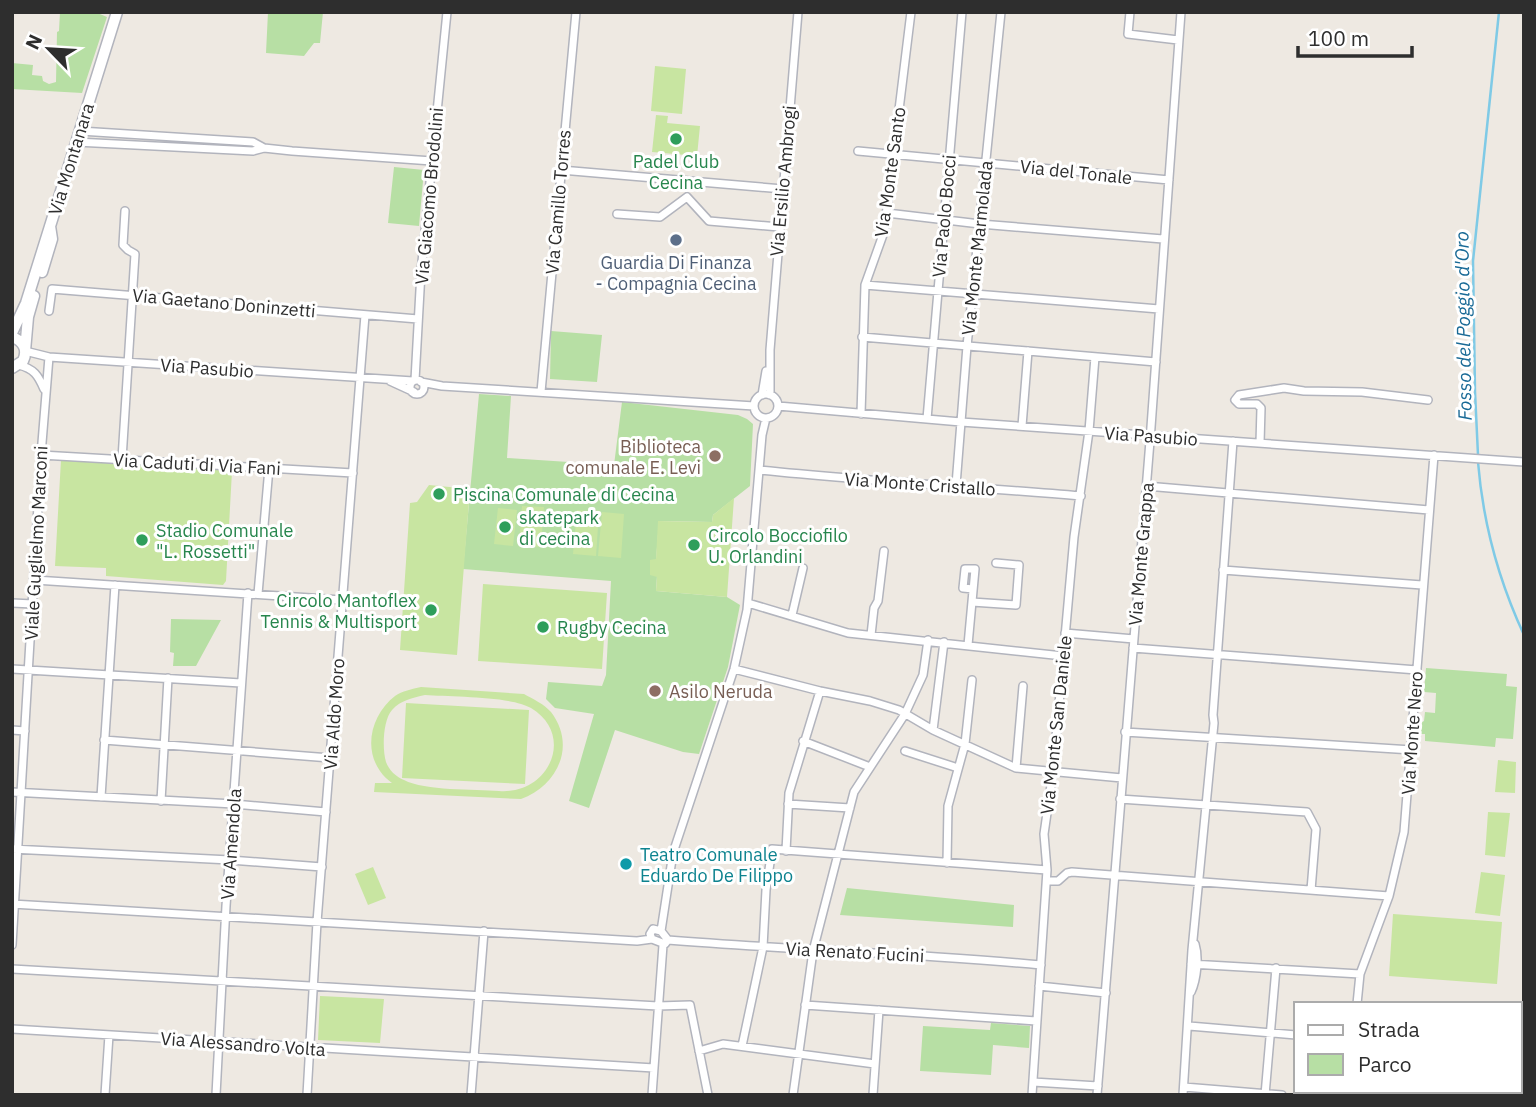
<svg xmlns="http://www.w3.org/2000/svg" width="1536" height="1107" font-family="'IBM Plex Sans',sans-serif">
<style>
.green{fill:#b7dfa4}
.pitch{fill:#c8e5a1;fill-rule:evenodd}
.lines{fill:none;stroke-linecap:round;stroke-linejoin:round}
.stream{stroke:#7fcae6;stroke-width:2.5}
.street-casing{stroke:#b2b4bd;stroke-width:10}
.secondary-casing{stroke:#b2b4bd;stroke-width:13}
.street{stroke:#fff;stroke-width:7}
.secondary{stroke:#fff;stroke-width:10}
.leisure-dot{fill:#2e9e5b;stroke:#fff;stroke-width:2.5}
.service-dot{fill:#5c6f8a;stroke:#fff;stroke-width:2.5}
.education-dot{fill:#8d6e63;stroke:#fff;stroke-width:2.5}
.culture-dot{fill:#0f9aa8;stroke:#fff;stroke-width:2.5}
.labels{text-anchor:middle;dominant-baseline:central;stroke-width:6;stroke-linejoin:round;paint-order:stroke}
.street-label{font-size:18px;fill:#2e2e2e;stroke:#fff}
.leisure-label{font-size:18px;fill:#27864d;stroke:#fff;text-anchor:start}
.service-label{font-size:18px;fill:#4e5e75;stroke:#fff}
.education-label{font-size:18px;fill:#785e54;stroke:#fff;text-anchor:end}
.culture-label{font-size:18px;fill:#0d838f;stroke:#fff;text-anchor:start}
.water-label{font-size:19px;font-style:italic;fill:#196a96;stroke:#fff}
</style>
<rect width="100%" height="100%" fill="#eee9e2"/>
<!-- green -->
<path class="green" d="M60,12H95L107,17L82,93L12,89V63L33,65L32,75L42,76L43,81L49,84L56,82L57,32L59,31Z
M268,12H323L320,43H314L304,56L266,53Z
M394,167L424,170L419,226L388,223Z
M551,331L602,335L597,382L550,379Z
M479,394L511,396L507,458L614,465L622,402L738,415L747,419L753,424L750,486L713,515L712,522L659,521L656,560H650L657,576L656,591L727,597L740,605L728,667L699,754L683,752L615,730L589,808L569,801L594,714L555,708L546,699L548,682L602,686L606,675L611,581L463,569Z
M171,619L221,620L196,666H173L174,653L170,652Z
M1426,668L1507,674L1506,686L1517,687L1513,739L1496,738L1495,747L1425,741V734H1421L1422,722L1424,721L1425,712L1435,713L1436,693L1424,692Z
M847,888L1014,905L1013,927L840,915Z
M991,1023L1030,1026L1029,1048L993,1045L991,1075L920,1071L923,1026L990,1030Z"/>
<!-- pitch -->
<path class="pitch" d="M655,66L686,69L682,114L651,111Z
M656,115L668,116L667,123L700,126L697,156L652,152Z
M61,460L232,471L226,581L223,585L106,576V568L55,566Z
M429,485L470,489L457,655L400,650L410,503L417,502Z
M734,498L727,597L656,591L657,577L650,575V560L656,559L658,521L712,522L713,515Z
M522,506L544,507L541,547L519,546Z
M498,508L517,510L513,546L494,544Z
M577,510L599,512L596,556L573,554Z
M602,512L624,514L621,558L598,556Z
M483,584L607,593L602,669L478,661Z
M421,687L524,694C533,699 544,704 551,712C577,746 557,786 521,799L374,792L375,783H392C388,780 383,776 380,771C363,747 372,714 395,696C402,691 412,689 421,687ZM425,695C451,697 511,696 531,708C576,735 549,795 499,791C474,789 425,791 404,780C396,777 389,770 386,762C382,749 383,720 392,710C401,700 412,698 425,695Z
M406,703L529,710L525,784L402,778Z
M1498,760L1516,762L1515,793L1495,792Z
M1488,812L1510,813L1505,857L1485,855Z
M373,867L386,898L368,905L355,874Z
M1481,872L1505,875L1500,916L1475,913Z
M1393,914L1502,922L1497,984L1389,976Z
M320,996L384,999L380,1043L318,1040Z"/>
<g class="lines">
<!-- stream -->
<path class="stream" d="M1478,455L1475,392L1473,261L1499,12
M1478,462C1483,524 1498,579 1524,635"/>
<!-- street casing -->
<g class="street-casing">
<path id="street" d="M1130,12L1128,34L1178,40
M80,131L253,142L264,148L292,151L432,161
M76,142L253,151L264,148
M858,151L1169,180
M561,170L783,189
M887,213L980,224L1163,239
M617,214L660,217L687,197L709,221L779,227
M865,285L1159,309
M49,311L52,289L418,319
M862,337L1156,362
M25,351L49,357L413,381
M19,365C34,369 38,375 44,389
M415,380L421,272L447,12
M410 387a7 7 0 1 1 14 0a7 7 0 1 1-14 0Z
M390,381L414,392
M421,382L442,386L754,406
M541,392L576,12
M754 406a12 12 0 1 1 24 0a12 12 0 1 1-24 0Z
M762,395L766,371
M770,395V350L798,12
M778,406L961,422L1524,462
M861,414L865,285L884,232L911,12
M927,419L962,12
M1022,426L1028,351
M1260,443L1261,408L1257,404H1239L1235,400L1239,395L1284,388L1304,391L1362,392L1428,400
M41,455L353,473
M122,459L135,254L128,250L123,245L125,211
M760,470C867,481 974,487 1081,496
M956,485L967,346L1001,12
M1146,486L1429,510
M1223,570L1422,585
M35,580L342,600
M258,594L269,468
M972,602L1016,605L1019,565L996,563
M12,603L33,604
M748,603L848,633L1063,656
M792,615L803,568
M1065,633L1134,639
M871,635L874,608L878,601L884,551
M968,645L975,569H965L963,588L973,589
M1133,648L1417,670
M12,669L241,683
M734,669L820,691L870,701L899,710L933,730L1016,768L1122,778
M12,730L25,731
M933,730L944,642
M1125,732L1412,750
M104,740L330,758
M803,741L870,767
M905,751L958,768
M1016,768L1023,686
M12,792L234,804L326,812
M101,797L115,585
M1120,799L1307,812L1316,829L1311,890
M161,801L168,678
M788,804L850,808
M12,849L230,860L322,867
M786,851L789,793L820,691
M947,863L948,806L965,744L972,680
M1047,881H1058L1067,873L1072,872L1389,896
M12,904L637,941L652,939
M653,929L661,931L668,940L665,944L652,939L650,934Z
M661,931L673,853L734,669L747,610L762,435L766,418
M668,940C792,950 917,953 1041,965
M12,945L41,455L49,357
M1191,964L1360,974
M12,969L658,1006L690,1005L708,1095
M1039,986L1106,993
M1191,992C1197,979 1199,957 1195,944
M1357,1004L1360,974L1389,896L1404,832L1434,455
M805,1005L1036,1021
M1189,1026L1296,1035
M12,1029L654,1068
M742,1046L763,947L766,890L772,849L1047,870
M699,1051L723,1044L875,1064
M1033,1082L1098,1086
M1184,1087L1282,1095
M105,1095L109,1035
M216,1095L226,906L248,593
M307,1095L317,922L365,315
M471,1095L484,931
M652,1095L663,945
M793,1095L813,951L854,792L905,714L923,675L928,640
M873,1095L879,1010
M1032,1095L1047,870L1044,834L1053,771L1074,537L1089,431L1095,357
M1097,1095L1150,441L1181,12
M1183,1095L1192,950L1214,723L1213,715L1233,441
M1265,1095L1276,968
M1348,1095V1091"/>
</g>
<!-- secondary casing -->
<g class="secondary-casing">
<path id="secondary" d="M42,272L52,239L50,226
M12,333L26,303L117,12
M12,337C24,341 28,350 23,361L12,368
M25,351L28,317L34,296"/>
</g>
<!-- street -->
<use href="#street" class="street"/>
<!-- secondary -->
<use href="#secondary" class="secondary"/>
</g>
<!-- markers -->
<g class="leisure-dot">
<circle cx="676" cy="139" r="7"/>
<circle cx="439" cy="494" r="7"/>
<circle cx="505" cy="527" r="7"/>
<circle cx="142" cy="540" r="7"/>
<circle cx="694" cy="545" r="7"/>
<circle cx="431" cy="610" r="7"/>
<circle cx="543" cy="627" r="7"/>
</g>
<circle class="service-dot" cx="676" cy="240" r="7"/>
<g class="education-dot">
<circle cx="715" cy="456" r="7"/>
<circle cx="655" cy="691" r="7"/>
</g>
<circle class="culture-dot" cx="626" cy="864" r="7"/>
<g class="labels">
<!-- street labels -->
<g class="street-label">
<text transform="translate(71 159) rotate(-73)">Via Montanara</text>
<text transform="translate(890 172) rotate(-82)">Via Monte Santo</text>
<text transform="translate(1076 172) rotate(6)">Via del Tonale</text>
<text transform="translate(783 181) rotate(-85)">Via Ersilio Ambrogi</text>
<text transform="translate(429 196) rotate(-85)">Via Giacomo Brodolini</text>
<text transform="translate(558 202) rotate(-85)">Via Camillo Torres</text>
<text transform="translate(944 216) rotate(-85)">Via Paolo Bocci</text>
<text transform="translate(977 248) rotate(-84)">Via Monte Marmolada</text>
<text transform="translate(224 303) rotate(5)">Via Gaetano Doninzetti</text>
<text transform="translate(207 368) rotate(4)">Via Pasubio</text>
<text transform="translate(1151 436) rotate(4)">Via Pasubio</text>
<text transform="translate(197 464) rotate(3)">Via Caduti di Via Fani</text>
<text transform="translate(920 484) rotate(4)">Via Monte Cristallo</text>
<text transform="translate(36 543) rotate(-87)">Viale Guglielmo Marconi</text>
<text transform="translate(1141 554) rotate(-85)">Via Monte Grappa</text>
<text transform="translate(334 714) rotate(-86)">Via Aldo Moro</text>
<text transform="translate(1056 725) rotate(-84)">Via Monte San Daniele</text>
<text transform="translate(1412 733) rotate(-86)">Via Monte Nero</text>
<text transform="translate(231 844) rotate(-86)">Via Amendola</text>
<text transform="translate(855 952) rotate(3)">Via Renato Fucini</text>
<text transform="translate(243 1044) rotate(4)">Via Alessandro Volta</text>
</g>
<!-- leisure labels -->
<g class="leisure-label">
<text x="676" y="161" text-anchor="middle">Padel Club<tspan x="676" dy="21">Cecina</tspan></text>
<text x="453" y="494">Piscina Comunale di Cecina</text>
<text x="519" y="517">skatepark<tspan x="519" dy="21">di cecina</tspan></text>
<text x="156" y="530">Stadio Comunale<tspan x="156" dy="21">"L. Rossetti"</tspan></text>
<text x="708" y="535">Circolo Bocciofilo<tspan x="708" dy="21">U. Orlandini</tspan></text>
<text x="417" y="600" text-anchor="end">Circolo Mantoflex<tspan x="417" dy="21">Tennis &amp; Multisport</tspan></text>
<text x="557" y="627">Rugby Cecina</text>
</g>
<!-- service labels -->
<g class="service-label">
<text x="676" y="262">Guardia Di Finanza<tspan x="676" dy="21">- Compagnia Cecina</tspan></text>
</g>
<!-- education labels -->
<g class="education-label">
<text x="701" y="446">Biblioteca<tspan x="701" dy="21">comunale E. Levi</tspan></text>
<text x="669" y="691" text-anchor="start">Asilo Neruda</text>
</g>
<!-- culture labels -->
<g class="culture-label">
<text x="640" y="854">Teatro Comunale<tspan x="640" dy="21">Eduardo De Filippo</tspan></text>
</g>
<!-- water labels -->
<g class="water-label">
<text transform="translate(1463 326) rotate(-91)">Fosso del Poggio d'Oro</text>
</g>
</g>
<!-- border -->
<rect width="1536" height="1107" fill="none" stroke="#2e2e2e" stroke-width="28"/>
<!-- legend -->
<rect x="1294" y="1002" width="228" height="91" fill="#ffffff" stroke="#ababab" stroke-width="2"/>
<rect x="1308" y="1025" width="35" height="10" fill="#ffffff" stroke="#ababab" stroke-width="2"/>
<text x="1358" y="1037" font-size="21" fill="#2e2e2e">Strada</text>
<rect x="1308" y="1054" width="35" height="21" fill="#b7dfa4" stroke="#ababab" stroke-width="2"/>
<text x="1358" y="1072" font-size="21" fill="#2e2e2e">Parco</text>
<!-- north arrow -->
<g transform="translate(49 49) rotate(295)" stroke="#ffffff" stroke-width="5" paint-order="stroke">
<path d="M0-5L12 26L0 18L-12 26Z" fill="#2e2e2e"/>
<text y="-10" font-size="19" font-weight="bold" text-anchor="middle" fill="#2e2e2e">N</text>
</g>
<!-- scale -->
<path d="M1298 46v10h114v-10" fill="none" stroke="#2e2e2e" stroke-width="3.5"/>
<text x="1308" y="46" font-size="21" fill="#2e2e2e" stroke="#ffffff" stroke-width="5" paint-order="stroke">100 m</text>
</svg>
